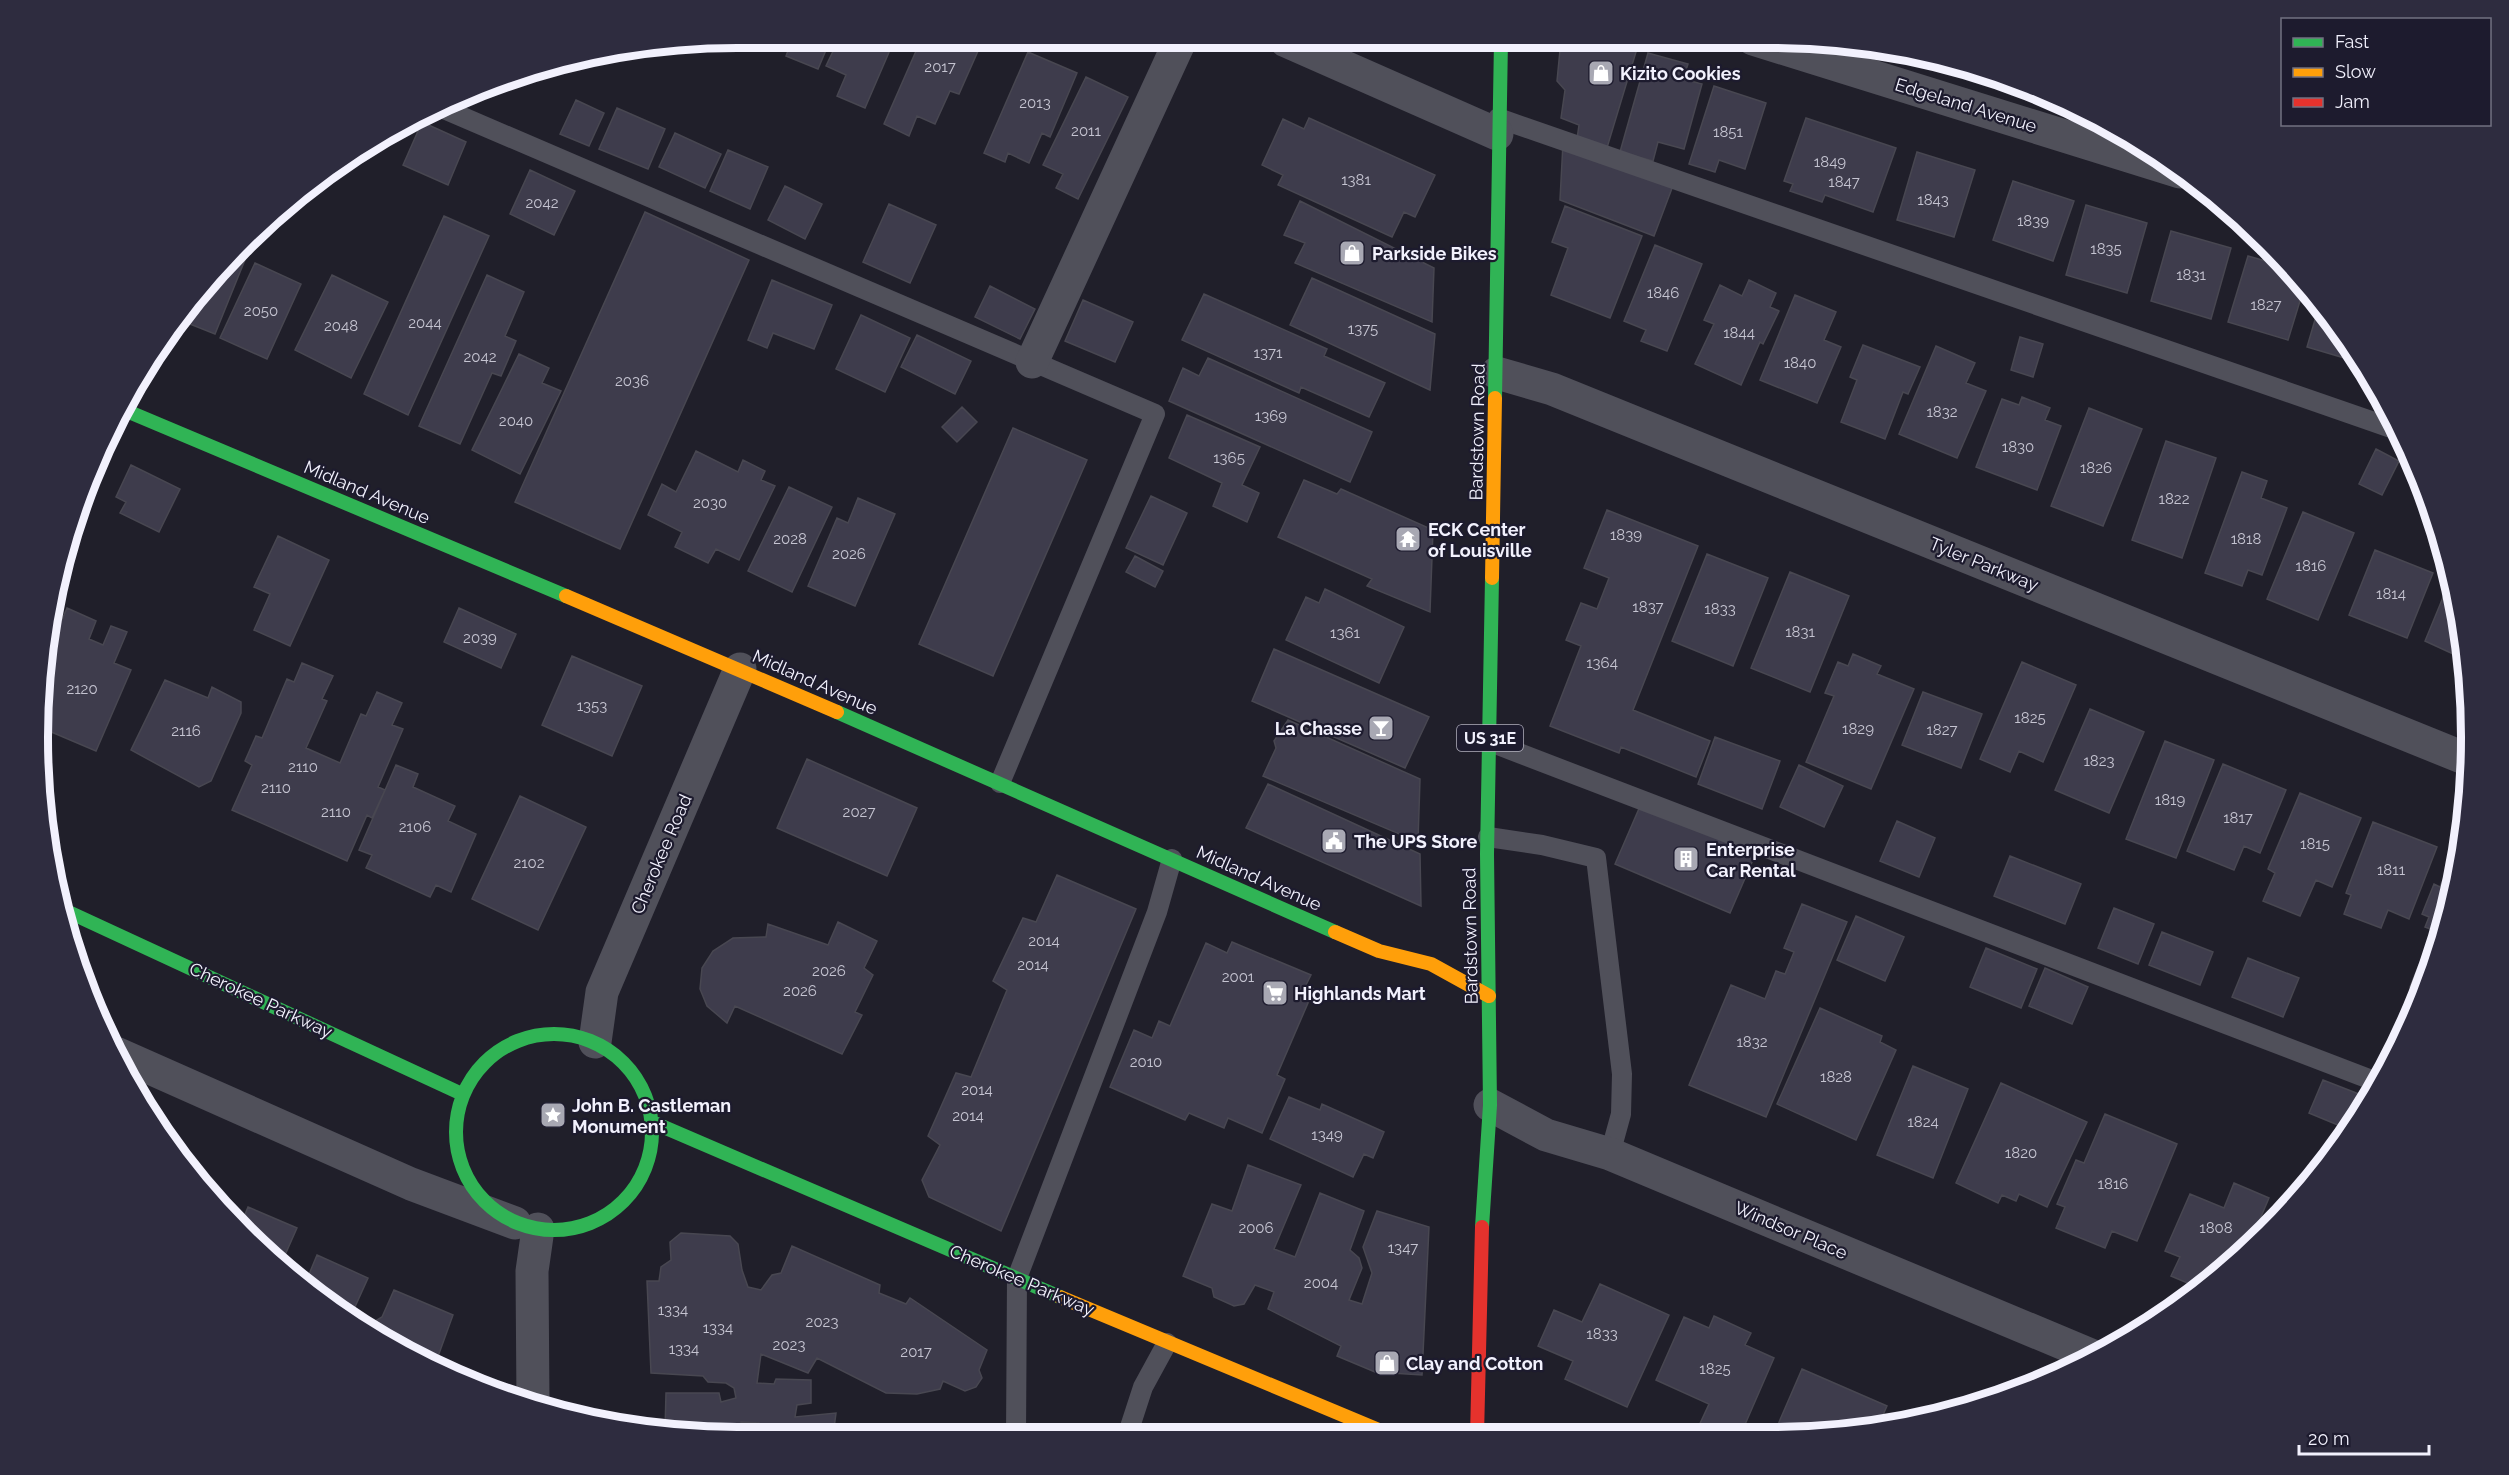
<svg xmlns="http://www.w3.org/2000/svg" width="2509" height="1475" font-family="Raleway,sans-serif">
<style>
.building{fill:#3e3c4c;stroke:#484751;stroke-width:1.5}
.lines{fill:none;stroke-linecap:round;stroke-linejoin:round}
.lane{stroke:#50505a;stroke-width:20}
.street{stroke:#50505a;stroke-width:33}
.fast{stroke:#30b455;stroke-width:14}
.slow{stroke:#ff9f0a;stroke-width:14}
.jam{stroke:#e5322d;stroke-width:14}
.labels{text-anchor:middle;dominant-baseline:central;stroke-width:4.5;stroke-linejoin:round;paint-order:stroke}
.number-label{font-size:15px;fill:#c5c4d1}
.shield{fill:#1d1b2e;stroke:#b2b1bf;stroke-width:1.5}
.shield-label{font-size:16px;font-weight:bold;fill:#f2f1fd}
.poi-label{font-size:18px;font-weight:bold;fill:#f2f1fd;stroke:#1d1b2e;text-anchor:start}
.street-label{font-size:18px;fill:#f2f1fd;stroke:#1d1b2e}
.rim{fill:none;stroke:#f2f1fd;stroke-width:8}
</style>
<rect width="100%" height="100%" fill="#201f2a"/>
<!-- building -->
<path class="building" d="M1561,40H1632L1639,42L1606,151L1577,139L1579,125L1561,118L1565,90L1557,81Z
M920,42H982L959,94L950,91L935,124L917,116L909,136L884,124Z
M791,43H829L818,69L786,56Z
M837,43H893L865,108L837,96L846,75L826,66Z
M1028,52L1077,73L1050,137L1042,133L1029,163L1008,153L1005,162L984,153Z
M1648,53L1688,64L1683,79L1702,84L1684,149L1658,142L1653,161L1620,152Z
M1086,77L1128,97L1078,199L1056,188L1063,174L1043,165Z
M1714,86L1766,103L1745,169L1719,160L1715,172L1689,164Z
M576,100L604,113L589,146L560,134Z
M617,108L665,129L648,169L599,149Z
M1309,118L1435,175L1415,217L1404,212L1392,237L1278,185L1283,175L1262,165L1283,119L1304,129Z
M1806,118L1896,148L1873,212L1825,195L1822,202L1790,191L1793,184L1784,181Z
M422,122L466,142L448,185L403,165Z
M675,133L721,154L705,188L659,167Z
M1563,143L1674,183L1654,236L1560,200Z
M728,150L768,167L750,209L710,191Z
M1917,152L1975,170L1954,237L1897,220Z
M530,170L575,191L554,235L510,214Z
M2013,181L2074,201L2053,261L1993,240Z
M785,186L822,204L805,239L768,220Z
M1300,201L1434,268L1432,322L1295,263L1305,243L1284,235Z
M889,204L936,225L910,283L863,262Z
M2086,205L2147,223L2127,293L2066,275Z
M1565,206L1642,236L1610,318L1551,295L1568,248L1552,242Z
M645,212L749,260L620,549L515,502Z
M444,216L489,236L408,415L364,394Z
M2171,231L2231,248L2211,319L2151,301Z
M253,240L215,334L177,319L182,312Z
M1655,245L1702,264L1667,351L1641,341L1646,330L1624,321Z
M2248,256L2287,267L2304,288L2288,340L2228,322Z
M255,263L301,284L267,359L220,338Z
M332,275L388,302L351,378L295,350Z
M487,275L524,292L505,336L516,341L501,376L492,373L460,444L419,426Z
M1312,278L1435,334L1430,390L1290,325Z
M772,280L832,305L814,349L773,333L767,348L748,340Z
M1749,280L1776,293L1770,307L1779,311L1763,344L1760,342L1741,385L1695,364L1714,324L1704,320L1720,285L1742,296Z
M990,286L1035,309L1020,339L975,317Z
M1204,294L1327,349L1324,356L1385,383L1369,417L1301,387L1299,393L1182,340Z
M1795,295L1836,312L1824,340L1841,347L1817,403L1760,380Z
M1083,300L1133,322L1115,362L1065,341Z
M2319,306L2354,349L2361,363L2307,347Z
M861,315L910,338L885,392L836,369Z
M917,335L971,361L955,394L901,367Z
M2020,337L2043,344L2033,377L2011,370Z
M1863,345L1920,367L1908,394L1903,392L1885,439L1841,422L1857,380L1850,377Z
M1936,346L1975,363L1966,383L1986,391L1957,458L1899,434Z
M519,354L549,368L542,383L561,391L520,474L472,450Z
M1208,358L1372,432L1350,482L1169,401L1183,368L1199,376Z
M2022,397L2050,408L2045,420L2061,426L2037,490L1976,467L2002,399L2019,405Z
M962,407L977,422L957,442L942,427Z
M2089,408L2142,429L2103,526L2051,506Z
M1187,415L1260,447L1242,485L1259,493L1247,522L1213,506L1222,483L1169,458Z
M1013,428L1087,460L993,676L919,644Z
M2166,441L2216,458L2182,558L2132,540Z
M2376,449L2399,461L2382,495L2359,484Z
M696,451L738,472L743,460L765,471L761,480L775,486L739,560L716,549L708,563L675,547L682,532L648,515L662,484L676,492Z
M131,465L180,489L159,532L120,513L126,502L116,497Z
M2242,472L2267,481L2261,498L2287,508L2262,575L2248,570L2242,586L2205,573Z
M1304,480L1337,494L1341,489L1433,530L1430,612L1367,586L1372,579L1278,537Z
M789,487L832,507L792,592L748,571Z
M1151,496L1187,513L1163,565L1126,548Z
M858,498L895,514L855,606L808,586L837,518L848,523Z
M1607,510L1698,546L1633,710L1710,741L1696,777L1621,747L1619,753L1550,726L1581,646L1566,640L1581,603L1597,609L1609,578L1584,568Z
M2303,512L2354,533L2318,620L2267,599Z
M278,536L329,560L290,646L254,630L270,594L254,587Z
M2375,550L2433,573L2407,638L2349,615Z
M1707,554L1768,578L1733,666L1672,641Z
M1135,556L1163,571L1155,587L1126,572Z
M1790,572L1849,596L1810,692L1751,668Z
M2451,578L2458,601L2464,659L2425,641Z
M59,580L65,583L51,615Z
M1325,589L1404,627L1379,683L1286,640L1306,597L1319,603Z
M67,608L96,621L89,639L103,645L111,626L127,632L114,663L131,670L96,751L42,728L49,712L39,708L42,666Z
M459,608L516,634L501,668L444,642Z
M1274,649L1429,717L1405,768L1252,701Z
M1853,654L1881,666L1877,674L1914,689L1871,789L1806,762L1834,696L1825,693L1838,662L1848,666Z
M572,656L642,686L612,756L542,725Z
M2022,662L2076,685L2043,762L2019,751L2010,772L1980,759Z
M302,663L333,676L322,699L327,701L306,748L340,763L361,714L366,716L377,692L402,703L392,725L403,729L378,787L385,790L372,818L367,815L347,861L232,810L252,765L245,761L256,736L262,738L287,679L294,682Z
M165,680L208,698L212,687L241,702V713L211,781L199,787L131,750Z
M1923,692L1982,714L1961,768L1902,745Z
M2090,709L2144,732L2109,813L2055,790Z
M1288,720L1420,779L1418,842L1263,776L1276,748L1274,741Z
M1715,737L1780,761L1762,809L1698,784Z
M2165,741L2214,760L2176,858L2126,839Z
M807,759L917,808L887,876L777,828Z
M2223,764L2286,790L2260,853L2244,846L2234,870L2187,851Z
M396,765L418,774L413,787L455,806L448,821L476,834L451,892L436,885L430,897L366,868L372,855L359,850Z
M1799,765L1843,786L1824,827L1780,807Z
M1268,784L1420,854L1421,906L1246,828Z
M2300,793L2361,818L2332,887L2316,880L2300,916L2263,901L2275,873L2268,869Z
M520,796L586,827L538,930L472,899Z
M1641,804L1756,853L1730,913L1615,864Z
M1897,821L1935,838L1919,877L1880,861Z
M2373,822L2437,847L2409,919L2388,910L2381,928L2344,914L2351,895L2346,893Z
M2010,856L2081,884L2065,924L1994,896Z
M2453,856L2460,858L2458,874L2422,992L2410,987L2433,930L2425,927L2429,917L2422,914L2434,884L2440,887Z
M1057,875L1136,909L1001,1231L929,1197L922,1180L940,1145L928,1136L956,1073L971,1077L1007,990L993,981L1023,918L1036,922Z
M1802,904L1847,922L1766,1117L1689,1085L1731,985L1765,999L1776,971L1785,974L1794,952L1784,948Z
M2114,908L2154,924L2138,964L2098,948Z
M1856,916L1904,937L1885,981L1837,960Z
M838,922L877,941L864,968L873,975L855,1012L862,1015L842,1054L735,1006L727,1023L707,1006L700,989L702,968L713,951L733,938L766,937L768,924L828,945Z
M2162,932L2213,952L2200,985L2149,965Z
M1232,942L1311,975L1306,985L1314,989L1277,1075L1285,1079L1262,1133L1228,1118L1224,1128L1189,1113L1185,1120L1110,1087L1134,1030L1152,1038L1159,1021L1170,1026L1206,943L1227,953Z
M1986,948L2037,969L2021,1008L1970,987Z
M2248,958L2299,978L2283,1017L2232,997Z
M2045,968L2088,987L2072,1024L2029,1006Z
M1820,1008L1882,1036L1880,1042L1896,1050L1856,1140L1777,1104Z
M1913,1066L1968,1089L1933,1178L1877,1155Z
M2323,1080L2369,1098L2350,1130L2309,1113Z
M2001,1083L2087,1122L2047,1207L2019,1194L2016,1201L2002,1195L1998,1203L1956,1183Z
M1289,1097L1320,1110L1322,1104L1384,1132L1373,1158L1364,1154L1353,1177L1270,1139Z
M2105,1114L2177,1144L2137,1241L2112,1231L2105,1248L2056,1228L2065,1207L2057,1204L2076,1160L2084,1163Z
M1248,1165L1301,1185L1274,1249L1295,1257L1320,1193L1364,1211L1350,1250L1359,1258L1362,1268L1349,1300L1362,1304L1372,1273L1363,1247L1377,1211L1429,1227L1422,1375L1375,1372L1337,1356L1341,1346L1268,1309L1274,1292L1255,1285L1244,1304L1234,1306L1214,1297L1212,1288L1183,1276L1212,1204L1232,1211Z
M2234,1183L2269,1198L2248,1247L2233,1264L2218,1275L2213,1272L2209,1281L2199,1288L2171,1276L2180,1257L2165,1251L2190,1194L2224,1208Z
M248,1207L297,1228L281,1264L239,1229Z
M681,1233L730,1236L738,1244L742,1270L748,1287L761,1290L772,1275L781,1273L792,1246L880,1285L879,1293L906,1304L910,1298L987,1350L979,1370L982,1378L976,1387L965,1391L943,1381L940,1389L917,1394L886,1393L817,1358L808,1373L761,1354L757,1383L774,1384L776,1379L811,1380V1403L797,1405L795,1417L836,1413L833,1436H759V1423L741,1422L740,1436H691L665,1431L666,1393H719L721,1402L736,1398L734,1388L726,1383L708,1382L703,1376L651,1373L647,1281H659L661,1267L671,1260L670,1242Z
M317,1255L368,1278L349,1320L305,1284Z
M1600,1284L1669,1315L1627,1407L1565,1379L1573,1361L1538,1346L1554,1310L1582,1322Z
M394,1290L453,1315L436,1362L369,1330L372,1323L382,1317Z
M1714,1316L1751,1333L1745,1345L1774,1358L1740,1436H1710L1697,1430L1709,1404L1656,1380L1684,1317L1709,1328Z
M1802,1369L1887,1406L1878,1426L1818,1436H1773Z"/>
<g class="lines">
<!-- lane -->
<path class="lane" d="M437,106L1155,414L1000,783
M1498,118L2397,430
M1490,742L2377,1082
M1488,837L1542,845L1596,858L1622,1074L1621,1114L1610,1154
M1016,1436L1017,1278L1157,912L1172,859
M1127,1436L1143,1387L1167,1343"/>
<!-- street -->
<path class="street" d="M1753,39L2180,172
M1286,41L1497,134
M1032,362L1180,41
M1497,373L1552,389L2469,760
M595,1042L602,992L740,669
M116,1053L411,1184L515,1223
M1490,1105L1546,1135L1610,1154L2093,1356
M533,1404L532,1271L538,1229"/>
<!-- fast -->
<path class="fast" d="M1495,398L1501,40
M122,409L566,596
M837,712L1335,932
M60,908L462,1094
M456 1132a98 98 0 1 1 196 0a98 98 0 1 1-196 0Z
M652,1122L1060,1297
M1482,1227L1490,1105L1487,854L1492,578"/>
<!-- slow -->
<path class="slow" d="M1492,578L1495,398
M566,596L837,712
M1335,932L1379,951L1431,964L1489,996
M1060,1297L1393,1436"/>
<!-- jam -->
<path class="jam" d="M1477,1436L1482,1227"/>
</g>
<!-- icons -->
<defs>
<g id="shop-square" transform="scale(1.35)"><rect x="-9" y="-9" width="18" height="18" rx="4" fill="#a8a8b3" stroke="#1d1b2e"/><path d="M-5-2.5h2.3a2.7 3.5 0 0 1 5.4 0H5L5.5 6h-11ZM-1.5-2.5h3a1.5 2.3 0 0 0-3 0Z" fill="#fff"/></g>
<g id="temple-square" transform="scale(1.35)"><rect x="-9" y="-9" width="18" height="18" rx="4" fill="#a8a8b3" stroke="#1d1b2e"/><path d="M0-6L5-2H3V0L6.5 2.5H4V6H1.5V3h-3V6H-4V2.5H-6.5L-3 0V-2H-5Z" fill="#fff"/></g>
<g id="bar-square" transform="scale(1.35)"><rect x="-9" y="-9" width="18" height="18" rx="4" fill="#a8a8b3" stroke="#1d1b2e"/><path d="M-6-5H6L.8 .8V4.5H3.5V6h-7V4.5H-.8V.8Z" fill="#fff"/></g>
<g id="civic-square" transform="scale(1.35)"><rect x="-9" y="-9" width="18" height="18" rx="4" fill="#a8a8b3" stroke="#1d1b2e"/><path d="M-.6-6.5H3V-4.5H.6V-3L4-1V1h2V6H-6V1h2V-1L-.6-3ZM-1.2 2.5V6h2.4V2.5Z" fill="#fff"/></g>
<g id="building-square" transform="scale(1.35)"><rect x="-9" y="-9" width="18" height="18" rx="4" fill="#a8a8b3" stroke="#1d1b2e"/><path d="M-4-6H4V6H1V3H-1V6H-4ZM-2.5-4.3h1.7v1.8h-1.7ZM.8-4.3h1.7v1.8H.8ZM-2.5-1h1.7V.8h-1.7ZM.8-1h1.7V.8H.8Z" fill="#fff"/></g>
<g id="supermarket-square" transform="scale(1.35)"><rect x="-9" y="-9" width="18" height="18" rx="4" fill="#a8a8b3" stroke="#1d1b2e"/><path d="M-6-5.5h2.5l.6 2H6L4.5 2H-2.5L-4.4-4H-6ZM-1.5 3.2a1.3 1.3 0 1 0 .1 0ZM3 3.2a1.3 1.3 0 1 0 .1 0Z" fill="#fff"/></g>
<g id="sight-square" transform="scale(1.35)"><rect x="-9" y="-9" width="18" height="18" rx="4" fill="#a8a8b3" stroke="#1d1b2e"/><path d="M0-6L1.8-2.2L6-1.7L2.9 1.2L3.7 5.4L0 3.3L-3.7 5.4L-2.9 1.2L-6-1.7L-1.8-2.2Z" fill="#fff"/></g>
</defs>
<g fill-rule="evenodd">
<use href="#shop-square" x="1601" y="73"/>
<use href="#shop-square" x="1352" y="253"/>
<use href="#temple-square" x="1408" y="539"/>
<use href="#bar-square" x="1381" y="728"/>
<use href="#civic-square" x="1334" y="841"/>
<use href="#building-square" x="1686" y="859"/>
<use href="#supermarket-square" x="1275" y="993"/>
<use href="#sight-square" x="553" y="1115"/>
<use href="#shop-square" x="1387" y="1363"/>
</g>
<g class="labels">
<!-- number labels -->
<g class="number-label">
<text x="940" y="67">2017</text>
<text x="1035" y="103">2013</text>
<text x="1086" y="131">2011</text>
<text x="1728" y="132">1851</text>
<text x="1830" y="162">1849</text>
<text x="1356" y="180">1381</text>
<text x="1844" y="182">1847</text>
<text x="1933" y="200">1843</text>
<text x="542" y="203">2042</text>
<text x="2033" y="221">1839</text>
<text x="2106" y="249">1835</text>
<text x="2191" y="275">1831</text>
<text x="1663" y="293">1846</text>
<text x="2266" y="305">1827</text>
<text x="261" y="311">2050</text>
<text x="425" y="323">2044</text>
<text x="341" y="326">2048</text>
<text x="1363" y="329">1375</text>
<text x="1739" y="333">1844</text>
<text x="1268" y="353">1371</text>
<text x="480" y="357">2042</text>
<text x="1800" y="363">1840</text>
<text x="632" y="381">2036</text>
<text x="1942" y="412">1832</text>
<text x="1271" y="416">1369</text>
<text x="516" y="421">2040</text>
<text x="2018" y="447">1830</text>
<text x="1229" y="458">1365</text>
<text x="2096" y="468">1826</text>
<text x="2174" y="499">1822</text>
<text x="710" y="503">2030</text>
<text x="1626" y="535">1839</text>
<text x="790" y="539">2028</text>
<text x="2246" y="539">1818</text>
<text x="849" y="554">2026</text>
<text x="2311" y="566">1816</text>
<text x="2391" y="594">1814</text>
<text x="1648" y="607">1837</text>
<text x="1720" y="609">1833</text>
<text x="1800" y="632">1831</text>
<text x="1345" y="633">1361</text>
<text x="480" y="638">2039</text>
<text x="1602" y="663">1364</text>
<text x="82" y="689">2120</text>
<text x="592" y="706">1353</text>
<text x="2030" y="718">1825</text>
<text x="1858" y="729">1829</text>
<text x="1942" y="730">1827</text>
<text x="186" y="731">2116</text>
<text x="2099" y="761">1823</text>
<text x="303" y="767">2110</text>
<text x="276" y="788">2110</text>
<text x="2170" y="800">1819</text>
<text x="336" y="812">2110</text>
<text x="859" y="812">2027</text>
<text x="2238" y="818">1817</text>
<text x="415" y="827">2106</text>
<text x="2315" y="844">1815</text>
<text x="529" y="863">2102</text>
<text x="2391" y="870">1811</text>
<text x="1044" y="941">2014</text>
<text x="1033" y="965">2014</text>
<text x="829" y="971">2026</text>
<text x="1238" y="977">2001</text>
<text x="800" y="991">2026</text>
<text x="1752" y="1042">1832</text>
<text x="1146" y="1062">2010</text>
<text x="1836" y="1077">1828</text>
<text x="977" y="1090">2014</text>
<text x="968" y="1116">2014</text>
<text x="1923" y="1122">1824</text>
<text x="1327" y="1135">1349</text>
<text x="2021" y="1153">1820</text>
<text x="2113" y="1184">1816</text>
<text x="1256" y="1228">2006</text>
<text x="2216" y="1228">1808</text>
<text x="1403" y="1248">1347</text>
<text x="1321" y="1283">2004</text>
<text x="673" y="1310">1334</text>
<text x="822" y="1322">2023</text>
<text x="718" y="1328">1334</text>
<text x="1602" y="1334">1833</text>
<text x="789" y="1345">2023</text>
<text x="684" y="1349">1334</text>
<text x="916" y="1352">2017</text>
<text x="1715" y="1369">1825</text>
</g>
<!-- shield labels -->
<rect class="shield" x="1457" y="725" width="66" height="26" rx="4.5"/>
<g class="shield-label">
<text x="1490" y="738">US 31E</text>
</g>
<!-- poi labels -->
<g class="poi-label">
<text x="1620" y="73">Kizito Cookies</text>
<text x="1372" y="253">Parkside Bikes</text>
<text x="1428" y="529">ECK Center<tspan x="1428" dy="21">of Louisville</tspan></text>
<text x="1362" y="728" text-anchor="end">La Chasse</text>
<text x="1354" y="841">The UPS Store</text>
<text x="1706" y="849">Enterprise<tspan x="1706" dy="21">Car Rental</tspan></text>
<text x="1294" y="993">Highlands Mart</text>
<text x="572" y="1105">John B. Castleman<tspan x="572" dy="21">Monument</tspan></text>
<text x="1406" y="1363">Clay and Cotton</text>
</g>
<!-- street labels -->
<g class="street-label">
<text transform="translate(1966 105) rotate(17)">Edgeland Avenue</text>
<text transform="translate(1477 432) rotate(-89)">Bardstown Road</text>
<text transform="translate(367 492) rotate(23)">Midland Avenue</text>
<text transform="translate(1984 564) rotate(22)">Tyler Parkway</text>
<text transform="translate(815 682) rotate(24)">Midland Avenue</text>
<text transform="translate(661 854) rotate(-67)">Cherokee Road</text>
<text transform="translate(1259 878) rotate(24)">Midland Avenue</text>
<text transform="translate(1470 936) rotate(-91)">Bardstown Road</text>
<text transform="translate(261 1000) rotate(25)">Cherokee Parkway</text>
<text transform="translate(1791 1230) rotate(23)">Windsor Place</text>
<text transform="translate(1022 1280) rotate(23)">Cherokee Parkway</text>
</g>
</g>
<!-- crop -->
<path d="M0 0H2509V1475H0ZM737 48H1772A689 689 0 0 1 2461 737V738A689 689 0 0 1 1772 1427H737A689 689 0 0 1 48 738V737A689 689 0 0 1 737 48Z" fill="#2e2c3f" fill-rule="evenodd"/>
<path class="rim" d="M737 48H1772A689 689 0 0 1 2461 737V738A689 689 0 0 1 1772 1427H737A689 689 0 0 1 48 738V737A689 689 0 0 1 737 48Z"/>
<!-- legend -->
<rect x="2281" y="18" width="210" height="108" fill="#1d1b2e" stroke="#727181" stroke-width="1.5"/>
<rect x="2293" y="38" width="30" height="9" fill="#30b455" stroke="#727181" stroke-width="1.5"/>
<text x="2335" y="48" font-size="18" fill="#f2f1fd">Fast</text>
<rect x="2293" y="68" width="30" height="9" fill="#ff9f0a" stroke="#727181" stroke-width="1.5"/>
<text x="2335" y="78" font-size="18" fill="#f2f1fd">Slow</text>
<rect x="2293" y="98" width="30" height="9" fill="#e5322d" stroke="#727181" stroke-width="1.5"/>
<text x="2335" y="108" font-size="18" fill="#f2f1fd">Jam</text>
<!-- scale -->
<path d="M2299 1445v9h130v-9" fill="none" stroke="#f2f1fd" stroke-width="3"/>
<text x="2308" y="1445" font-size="18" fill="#f2f1fd" stroke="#1d1b2e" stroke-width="4.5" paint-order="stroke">20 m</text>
</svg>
